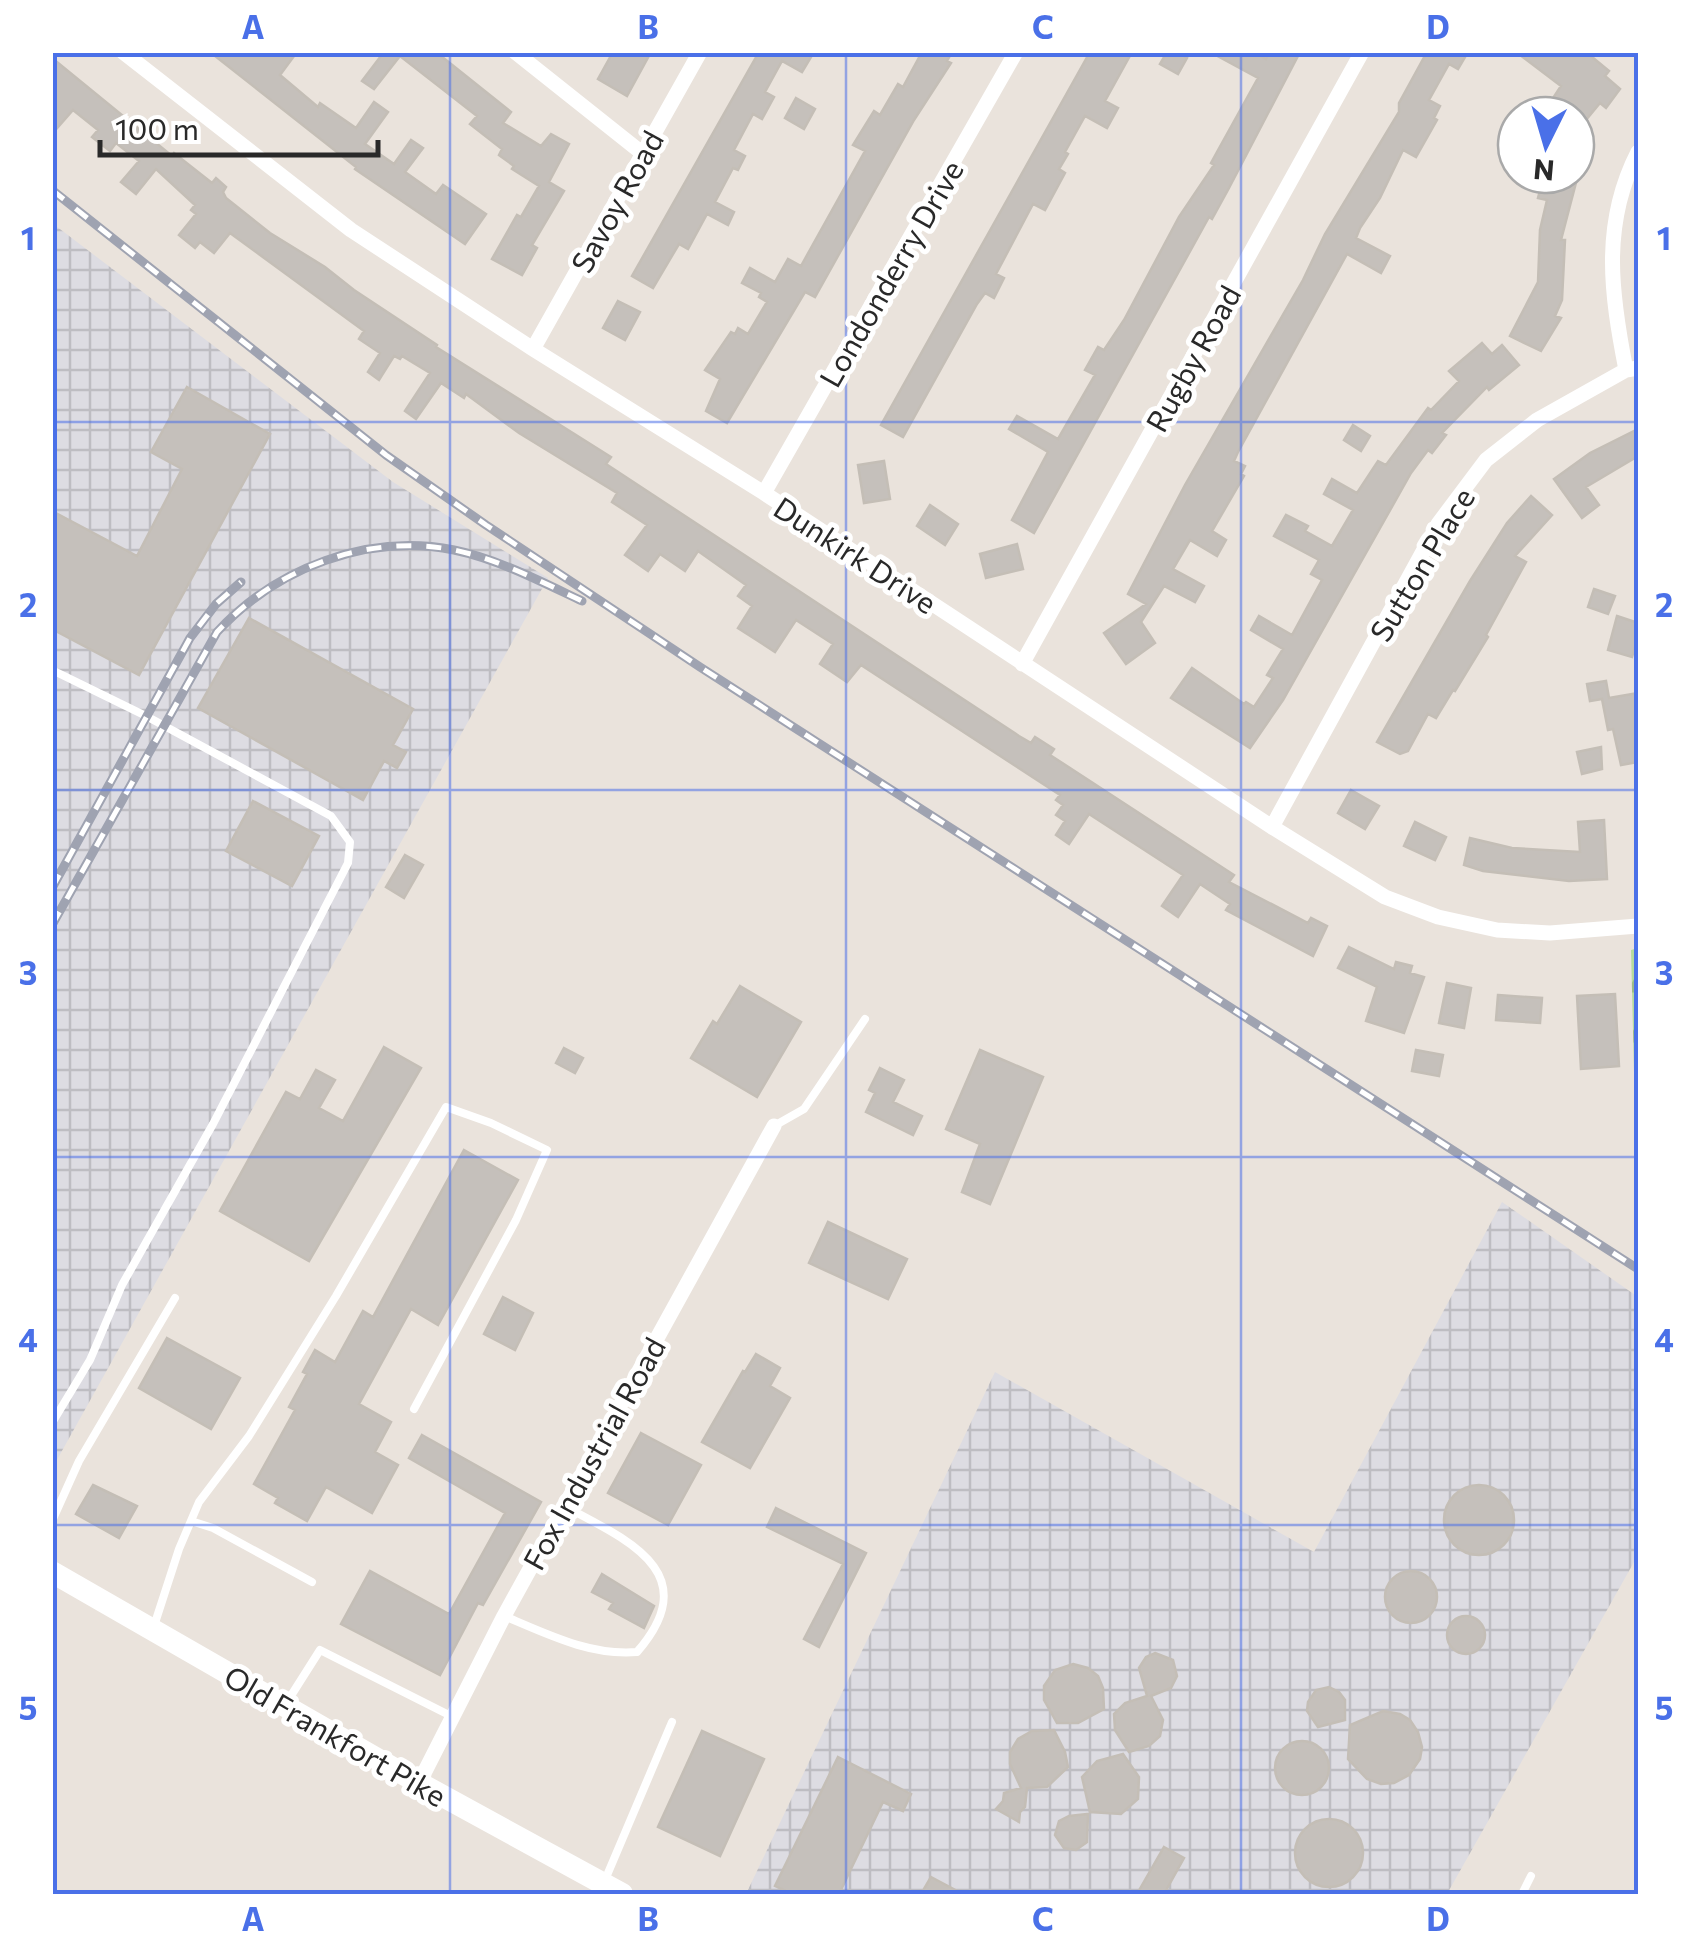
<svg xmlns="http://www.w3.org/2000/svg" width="1691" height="1947" font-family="Commissioner,sans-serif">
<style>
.industrial{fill:url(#industrial-grid)}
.forest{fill:url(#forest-firs)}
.building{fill:#c5c0bb;stroke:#c4beb6;stroke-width:2.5}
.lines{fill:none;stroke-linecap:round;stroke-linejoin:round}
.service{stroke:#fff;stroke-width:8}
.minor{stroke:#fff;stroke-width:15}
.secondary{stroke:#fff;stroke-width:22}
.rail-casing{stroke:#9fa3b1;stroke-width:9}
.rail{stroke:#fff;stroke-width:5;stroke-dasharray:15;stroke-linecap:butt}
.grid{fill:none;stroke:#4a70e8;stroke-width:2.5;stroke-opacity:0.55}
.labels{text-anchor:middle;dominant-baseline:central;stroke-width:10;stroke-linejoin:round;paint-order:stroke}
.street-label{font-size:30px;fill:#292929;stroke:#fff}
.neatline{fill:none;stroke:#4a70e8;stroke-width:4}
.grid-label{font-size:32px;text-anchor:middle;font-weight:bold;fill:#4a70e8}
</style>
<defs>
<pattern id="industrial-grid" width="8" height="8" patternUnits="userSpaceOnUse" patternTransform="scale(2.5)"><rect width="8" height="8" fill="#dddce2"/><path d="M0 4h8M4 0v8" fill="none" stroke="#bebdc2"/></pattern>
<pattern id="forest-firs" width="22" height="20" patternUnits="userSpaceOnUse" patternTransform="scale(2.5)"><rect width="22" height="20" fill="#b6db9d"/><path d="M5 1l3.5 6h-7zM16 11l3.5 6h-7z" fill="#9cbc87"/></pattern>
</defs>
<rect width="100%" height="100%" fill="#eae3dc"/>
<!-- industrial -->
<path class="industrial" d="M52,223L393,482L548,578L53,1467Z
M1502,1202L1638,1297V1555L1447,1894H746L995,1372L1314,1552Z"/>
<!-- forest -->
<path class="forest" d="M1638,948V1236L1631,950Z"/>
<!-- building -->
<path class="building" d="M210,52H297L280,75L318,107L320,103L356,128L374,102L388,112L365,144L394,164L411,140L423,148L405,172L436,194L443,185L486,214L465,244L355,169L356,167Z
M384,52H436L511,112L503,123L541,146L551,134L569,144L549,182L564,191L532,245L537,248L522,275L492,259L517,215L521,217L539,186L512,169L514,166L499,155L502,149L470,124L477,116L400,56L374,89L362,81Z
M613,52H651L627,96L598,79Z
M759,52H814L802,72L782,61L765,92L774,97L762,119L753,114L734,150L745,156L738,170L733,168L715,202L734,212L728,225L707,214L688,249L679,244L653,288L632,276Z
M922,52H952L947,61L951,63L914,120L815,297L805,292L727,423L706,411L720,379L705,370L731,332L735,334L738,328L748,334L767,302L759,297L761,293L742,283L750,268L775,282L788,259L801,266L865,151L853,145L874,111L880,115L898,84L903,87Z
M1090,52H1132L1105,101L1118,108L1107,128L1085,116L1065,152L1068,154L1059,169L1065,173L1045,210L1033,204L996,274L1004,278L994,298L985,293L977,304L903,437L881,425Z
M1167,52H1177L1187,58L1178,74L1160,64Z
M1210,52H1254L1266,59L1269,52H1300L1229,188L1212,219L1209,217L1034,533L1012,520L1048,452L1009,429L1017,416L1058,439L1095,375L1085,370L1098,347L1104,350L1124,320L1179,217L1214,165L1211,163L1217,152L1258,78Z
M1427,52H1468L1458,69L1449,64L1429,100L1440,106L1434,118L1437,120L1416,157L1403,150L1380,198L1360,228L1356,238L1390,256L1381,273L1347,254L1238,452L1234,461L1245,466L1241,474L1244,476L1212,531L1226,540L1217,556L1190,540L1173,569L1204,586L1195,602L1164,586L1141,622L1155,643L1126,664L1104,633L1146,604L1128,594L1185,485L1303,280L1325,234L1399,112V103Z
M1516,52H1586L1609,71L1605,76L1620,89L1606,108L1600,103L1576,132V115H1542L1561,86Z
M52,58L172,156L174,153L212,183L216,178L226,187L223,192L226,198L270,233L325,267L354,290L437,345L436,347L611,457L606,464L1019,736L1031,743L1035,737L1054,749L1050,755L1234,875L1229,882L1308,923L1311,918L1327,926L1313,956L1226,910L1230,904L1200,884L1178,917L1162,906L1183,875L1089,814L1069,844L1056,835L1065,821L1056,815L1063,805L1056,800L1060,795L861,665L847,682L820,664L833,644L796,620L775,652L755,639L738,628L752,606L738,596L746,585L698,551L685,571L660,554L648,571L625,555L647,525L612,502L617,493L519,433L466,394L464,398L441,383L416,419L405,411L430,373L402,356L400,359L394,356L379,380L368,372L380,353L359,339L364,331L230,233L214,253L200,242L195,248L179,235L196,214L191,210L195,205L156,169L136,194L121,182L139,161L116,143L110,151L92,137L98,130L73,110L52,134Z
M796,98L815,109L804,129L785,118Z
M1544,175H1578L1561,240H1565L1562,300L1555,316L1561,318L1541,351L1510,336L1538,282L1540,230L1547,200L1538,198Z
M618,301L640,312L625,340L603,328Z
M1482,343L1492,354L1502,345L1519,365L1489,390L1487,387L1442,433L1446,435L1432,453L1428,450L1411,473L1283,700L1250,748L1171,698L1192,668L1244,704L1246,702L1254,707L1273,678L1267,675L1283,649L1251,630L1259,616L1292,635L1322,580L1311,574L1319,560L1274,536L1286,515L1308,526L1305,531L1332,546L1353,510L1324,494L1332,479L1357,493L1378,461L1386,465L1428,408L1431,410L1459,381L1449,371Z
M187,387L270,434L139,675L52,629V511L137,556L182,469L151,452Z
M1353,425L1370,436L1361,451L1344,440Z
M1638,429V456L1586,487L1599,505L1582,518L1554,479L1590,453Z
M884,461L890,499L864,503L858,465Z
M1531,496L1552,515L1515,556L1526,562L1486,635L1488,637L1455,691L1453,690L1436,718L1428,714L1408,751L1400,754L1377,742L1470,581L1507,523Z
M930,505L958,524L945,545L917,526Z
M1017,544L1023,569L986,578L980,554Z
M1594,589L1615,596L1608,614L1588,607Z
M1617,616L1638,623V637L1632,657L1608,650Z
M249,618L413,709L393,745L406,752L397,768L384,761L363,800L198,708Z
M1606,681L1609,698L1638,693V762L1621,765L1613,729L1608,730L1602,699L1590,701L1587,684Z
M1601,747L1602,769L1582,774L1577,752Z
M1351,790L1379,806L1365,829L1338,813Z
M253,801L319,836L292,886L226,851Z
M1604,820L1607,879L1569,881L1483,871L1464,865L1470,838L1512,848L1580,852L1578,822Z
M1415,822L1446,837L1435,860L1404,846Z
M405,855L423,865L404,898L386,887Z
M1349,947L1394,969L1396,962L1412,966L1410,973L1424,977L1404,1033L1366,1021L1377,987L1338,968Z
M1447,983L1471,988L1464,1028L1439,1023Z
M740,986L801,1022L757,1097L691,1058L713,1021L717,1024Z
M1615,994L1619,1066L1581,1069L1577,996Z
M1498,995L1542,998L1540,1023L1496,1020Z
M384,1047L421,1068L309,1261L220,1211L286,1092L300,1099L316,1070L335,1080L319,1108L343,1121Z
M564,1048L583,1058L575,1073L556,1063Z
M980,1050L1043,1077L990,1204L962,1192L980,1144L946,1129Z
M1416,1050L1443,1055L1439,1076L1412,1071Z
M880,1068L904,1080L893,1102L922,1116L913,1135L866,1112L875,1093L869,1090Z
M464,1150L518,1180L438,1325L411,1309L359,1404L391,1422L375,1452L398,1465L372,1513L326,1487L307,1521L275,1503L278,1498L254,1484L295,1410L289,1407L307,1374L303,1372L315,1350L335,1362L363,1311L373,1317Z
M828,1222L907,1259L888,1299L809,1263Z
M503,1297L533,1313L515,1350L484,1334Z
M167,1338L240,1378L211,1429L139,1388Z
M756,1354L780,1368L770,1386L790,1398L750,1468L702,1442L743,1371L745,1372Z
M641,1433L701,1465L668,1525L608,1493Z
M422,1435L541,1502L483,1605L478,1603L440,1675L341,1624L370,1571L449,1614L505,1513L409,1458Z
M1444 1520a35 35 0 1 1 70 0a35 35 0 1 1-70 0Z
M93,1485L137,1506L119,1538L76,1514Z
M776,1508L866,1553L819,1647L804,1639L843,1564L767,1527Z
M1385 1597a26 26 0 1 1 52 0a26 26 0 1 1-52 0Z
M602,1574L654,1606L644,1628L609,1609L613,1603L592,1592Z
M1447 1635a19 19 0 1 1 38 0a19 19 0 1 1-38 0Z
M1155,1653L1173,1660L1177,1676L1171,1688L1151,1696L1163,1720L1160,1736L1149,1746L1129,1752L1115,1730L1114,1714L1125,1703L1147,1696L1139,1668L1146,1657Z
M1073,1664L1088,1668L1098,1676L1103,1688L1104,1709L1078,1723H1057L1044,1700V1686L1055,1670Z
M1329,1687L1339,1692L1345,1700V1720L1318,1727L1307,1711L1308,1702L1316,1690Z
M1383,1711L1400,1714L1410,1720L1418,1732L1422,1747L1420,1759L1409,1775L1394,1783L1381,1784L1367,1779L1348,1759L1350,1725Z
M1054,1730L1065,1752L1068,1767L1047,1787L1027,1788L1025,1807L1020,1812L1019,1822L996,1809L1003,1801L1004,1793L1021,1788L1010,1764V1752L1018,1739L1032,1731Z
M702,1731L764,1759L720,1856L658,1827Z
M1275 1768a27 27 0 1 1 54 0a27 27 0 1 1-54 0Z
M1123,1754L1139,1777L1138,1799L1121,1814L1090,1812L1082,1777L1097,1761Z
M838,1757L911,1794L903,1811L883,1802L839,1894H792L775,1886Z
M1088,1814L1087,1842L1076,1850L1064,1848L1055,1835L1059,1821L1069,1816Z
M1295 1853a34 34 0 1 1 68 0a34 34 0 1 1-68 0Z
M1164,1847L1184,1858L1164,1894H1137Z
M931,1877L963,1894H921Z"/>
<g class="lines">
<!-- service -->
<path class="service" d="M52,670L146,716L331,816L350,842L348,863L213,1124L122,1285L90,1360L52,1423
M774,1126L804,1109L865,1019
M52,1521L79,1461L175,1298
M191,1521L213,1528L312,1582
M504,1616C547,1634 590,1656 637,1652C705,1574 630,1541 566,1507
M154,1626L179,1549L199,1502L249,1436L336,1296L446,1107L491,1123L547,1150L516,1220L414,1409
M287,1702L320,1650L453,1717
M605,1880L672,1722
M1522,1894L1531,1876"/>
<!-- minor -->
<path class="minor" d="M123,52L351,230L533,349L764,493L1272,827L1385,897L1438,917L1497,930L1550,933L1638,926
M515,52L642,153
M533,349L700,52
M1626,370C1611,294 1601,224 1638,152
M764,493L1016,52
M1022,664L1362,52
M1272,827L1438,524L1486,460L1537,420L1626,370L1638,368
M419,1783L504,1616L774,1126"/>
<!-- secondary -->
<path class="secondary" d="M52,1572L419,1783L622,1894"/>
<!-- rail casing -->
<g class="rail-casing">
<path id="rail" d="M52,190L386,455L486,525L700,667L1638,1269
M52,888L190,638L216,604L241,582
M52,925L217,632C276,568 367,533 454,550C498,559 542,582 582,601"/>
</g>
<!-- rail -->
<use href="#rail" class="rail"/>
</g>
<!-- grid -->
<path class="grid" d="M450,52V1894M846,52V1894M1241,52V1894M52,422H1638M52,790H1638M52,1157H1638M52,1525H1638"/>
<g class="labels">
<!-- street labels -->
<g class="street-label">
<text transform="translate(616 201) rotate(-61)">Savoy Road</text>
<text transform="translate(890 273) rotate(-60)">Londonderry Drive</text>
<text transform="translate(1192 358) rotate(-61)">Rugby Road</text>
<text transform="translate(856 554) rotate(33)">Dunkirk Drive</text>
<text transform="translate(1421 564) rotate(-59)">Sutton Place</text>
<text transform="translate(593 1453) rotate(-61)">Fox Industrial Road</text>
<text transform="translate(336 1735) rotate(30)">Old Frankfort Pike</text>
</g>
</g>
<!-- border -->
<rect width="1691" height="1947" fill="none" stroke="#ffffff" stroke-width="110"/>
<!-- north arrow -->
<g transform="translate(1546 145) rotate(185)"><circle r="48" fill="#ffffff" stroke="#a9a9a9" stroke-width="2.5"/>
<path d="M0-8L18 38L0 25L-18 38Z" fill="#4a70e8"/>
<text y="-15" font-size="28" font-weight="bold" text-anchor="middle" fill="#292929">N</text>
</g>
<!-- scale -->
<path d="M100 140v15h278v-15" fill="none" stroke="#292929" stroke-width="5"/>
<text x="115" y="140" font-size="30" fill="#292929" stroke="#ffffff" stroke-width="8" paint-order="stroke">100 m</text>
<rect x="55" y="55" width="1581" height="1837" class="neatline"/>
<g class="grid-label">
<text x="253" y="39">A</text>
<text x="648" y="39">B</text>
<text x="1043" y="39">C</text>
<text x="1438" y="39">D</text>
<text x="28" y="250">1</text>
<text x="1664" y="250">1</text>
<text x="28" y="617">2</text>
<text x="1664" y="617">2</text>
<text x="28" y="985">3</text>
<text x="1664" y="985">3</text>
<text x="28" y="1352">4</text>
<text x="1664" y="1352">4</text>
<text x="28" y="1720">5</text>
<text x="1664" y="1720">5</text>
<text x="253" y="1931">A</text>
<text x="648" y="1931">B</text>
<text x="1043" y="1931">C</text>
<text x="1438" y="1931">D</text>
</g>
</svg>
